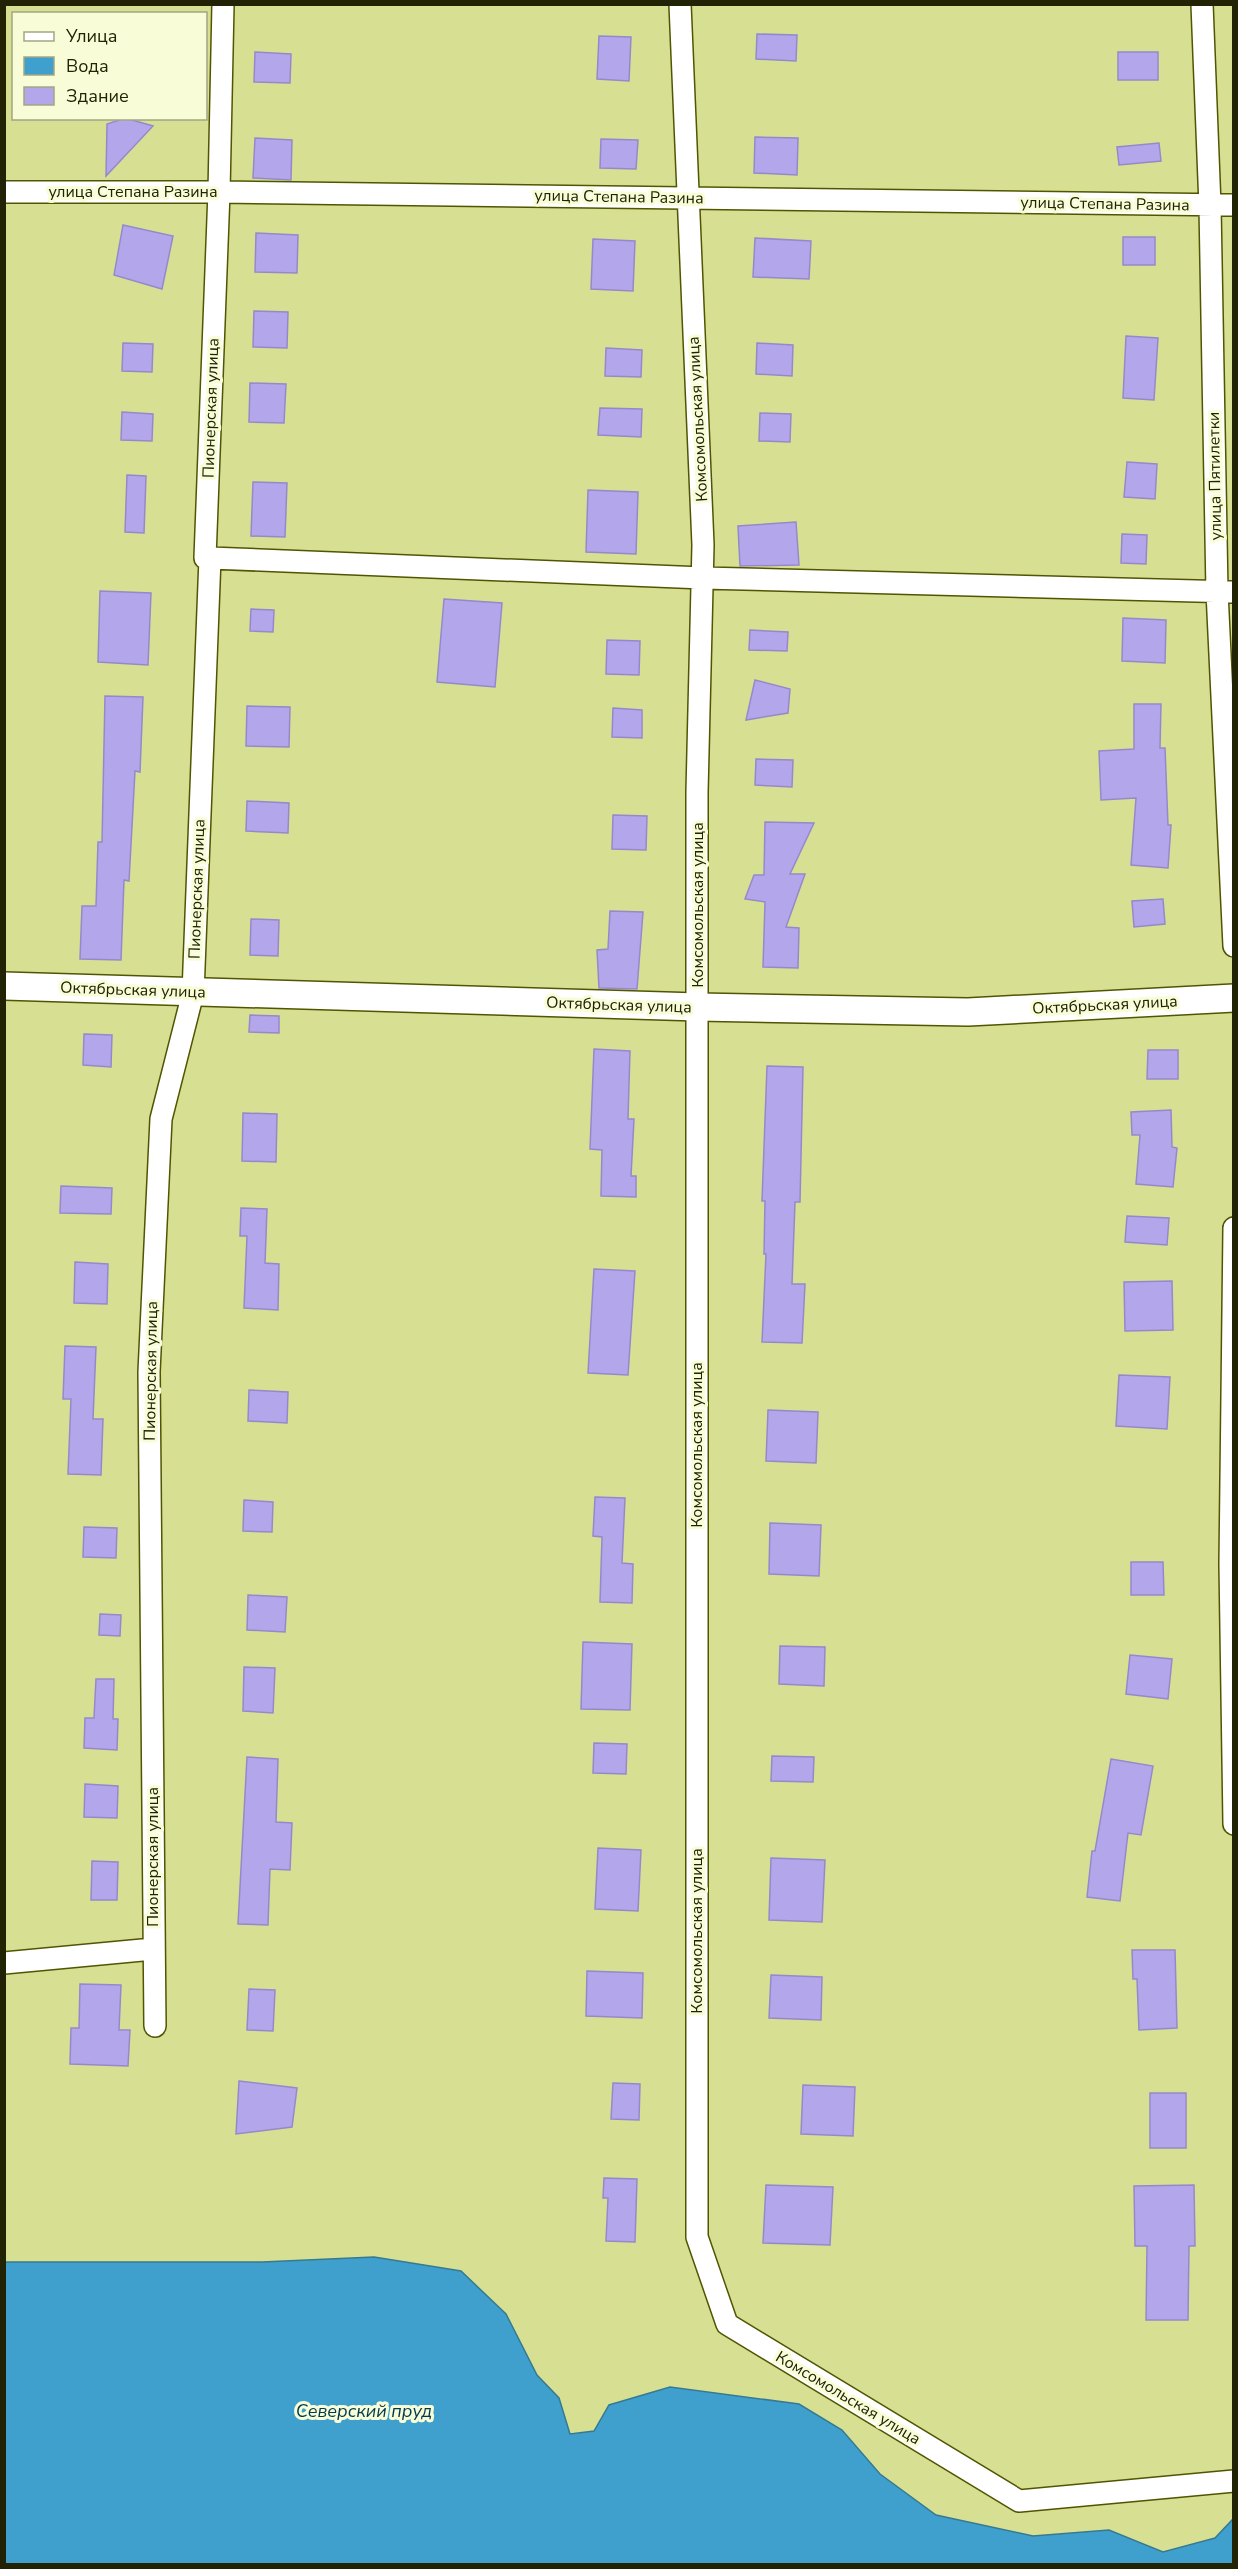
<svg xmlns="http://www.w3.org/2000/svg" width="1238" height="2569" font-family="'Nunito Sans',sans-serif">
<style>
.water{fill:#3fa0ce;stroke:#367a91;stroke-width:1.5}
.building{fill:#b3a6ea;stroke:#9689cb;stroke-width:1.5}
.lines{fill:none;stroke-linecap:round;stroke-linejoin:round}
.minor-casing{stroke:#515500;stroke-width:24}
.tertiary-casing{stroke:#515500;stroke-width:30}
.minor{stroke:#fff;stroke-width:21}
.tertiary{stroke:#fff;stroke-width:27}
.labels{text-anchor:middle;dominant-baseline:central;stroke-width:6;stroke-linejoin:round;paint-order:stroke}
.street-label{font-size:16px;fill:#212304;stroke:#f8fdd7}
.water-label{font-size:18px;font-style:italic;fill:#003850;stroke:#f8fdd7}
</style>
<rect width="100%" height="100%" fill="#d7df93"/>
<!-- water -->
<path class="water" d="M374,2257L461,2271L506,2314L537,2375L559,2398L570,2434L594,2431L609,2405L670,2387L799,2404L842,2430L880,2474L936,2515L1033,2536L1109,2530L1163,2552L1215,2538L1233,2519V2564H5V2262H262Z"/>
<!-- building -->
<path class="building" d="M757,34L797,35L796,61L756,59Z
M599,36L631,37L629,81L597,79Z
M255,52L291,54L290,83L254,82Z
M1118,52H1158V80H1118Z
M125,118L153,126L106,176L107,124Z
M755,137L798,138L797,175L754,173Z
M255,138L292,140L291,180L253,178Z
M601,139L638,140L636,169L600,168Z
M1159,143L1161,161L1119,165L1117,147Z
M123,225L173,236L162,289L114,275Z
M256,233L298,235L297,273L255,272Z
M1123,237H1155V265H1123Z
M755,238L811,241L809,279L753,277Z
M593,239L635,241L633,291L591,289Z
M254,311L288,312L287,348L253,347Z
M1126,336L1158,338L1154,400L1123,398Z
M123,343L153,344L152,372L122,371Z
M757,343L793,345L792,376L756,374Z
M606,348L642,350L641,377L605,376Z
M250,383L286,384L284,423L249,422Z
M600,408L642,409L641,437L598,435Z
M122,412L153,414L152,441L121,440Z
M760,413L791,414L790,442L759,441Z
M1127,462L1157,464L1155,499L1124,497Z
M127,475L146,476L144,533L125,532Z
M253,482L287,483L285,537L251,536Z
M588,490L638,492L636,554L586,552Z
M796,522L799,565L740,566L738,526Z
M1122,534L1147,535L1146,564L1121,563Z
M100,591L151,593L148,665L98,662Z
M444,599L502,603L495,687L437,682Z
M251,609L274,610L273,632L250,631Z
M1123,618L1166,620L1165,663L1122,661Z
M750,630L788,632L787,651L749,650Z
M607,640L640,641L639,675L606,674Z
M755,680L790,689L788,713L746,720Z
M105,696L143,697L140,772L135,771L129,881L124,880L121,960L80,959L82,906H96L98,842H102Z
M1134,704H1161L1160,748H1165L1168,825H1171L1168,868L1131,865L1136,798L1101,800L1099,751L1134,749Z
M247,706L290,707L289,747L246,746Z
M613,708L642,710V738L612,737Z
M756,759L793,760L792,787L755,785Z
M247,801L289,803L288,833L246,831Z
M613,815L647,816L646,850L612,849Z
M765,822L814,823L790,874H805L786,927L799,928L798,968L763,967L765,902L745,899L754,875H764Z
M1163,899L1165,924L1134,927L1132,901Z
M610,911L643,912L637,989L599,988L597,950L608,949Z
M251,919L279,920L278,956L250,955Z
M250,1015L279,1016V1033L249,1032Z
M84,1034L112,1035L111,1067L83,1065Z
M594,1049L630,1051L628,1119H634L631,1176H636V1197L601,1196L602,1150L590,1149Z
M1148,1050H1178V1079H1147Z
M767,1066L803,1067L800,1202H795L792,1284H805L802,1343L762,1342L766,1254H764L765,1201H762Z
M1171,1110L1172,1147L1177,1148L1173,1187L1136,1184L1140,1135H1132L1131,1112Z
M243,1113L277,1114L276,1162L242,1161Z
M61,1186L112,1188L111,1214L60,1213Z
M241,1208L267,1209L265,1263L279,1264L278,1310L244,1308L247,1236H240Z
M1127,1216L1169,1218L1167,1245L1125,1242Z
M75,1262L108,1264L107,1304L74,1303Z
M594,1269L635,1271L628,1375L588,1373Z
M1172,1281L1173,1330L1125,1331L1124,1282Z
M65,1346L96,1347L93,1419H103L101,1475L68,1474L71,1399H63Z
M1119,1375L1170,1377L1167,1429L1116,1426Z
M249,1390L288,1392L287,1423L248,1421Z
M768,1410L818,1412L816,1463L766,1461Z
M595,1497L625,1498L622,1563L633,1564L632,1603L600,1602L602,1537L593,1536Z
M244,1500L273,1502L272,1532L243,1531Z
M770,1523L821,1525L819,1576L769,1574Z
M84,1527L117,1528L116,1558L83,1557Z
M1131,1562H1163L1164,1595H1131Z
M248,1595L287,1597L285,1632L247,1630Z
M100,1614L121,1615L120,1636L99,1635Z
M583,1642L632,1644L630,1710L581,1709Z
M780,1646L825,1647L824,1686L779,1684Z
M1130,1655L1172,1659L1168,1699L1126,1694Z
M244,1667L275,1668L273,1713L243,1711Z
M96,1679H114L113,1719H118L117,1750L84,1748L85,1718H94Z
M594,1743L627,1744L626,1774L593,1773Z
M772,1756L814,1757L813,1782L771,1781Z
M247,1757L278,1759L276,1822L292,1823L290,1870L270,1869L268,1925L238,1924Z
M1111,1759L1153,1766L1141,1835L1128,1833L1120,1901L1087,1897L1092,1851H1095Z
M85,1784L118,1786L117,1818L84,1817Z
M598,1848L641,1850L638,1911L595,1909Z
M771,1858L825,1860L822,1922L769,1920Z
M92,1861L118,1862L117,1900H91Z
M1132,1950H1175L1177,2028L1139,2030L1137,1979H1133Z
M587,1971L643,1973L642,2018L586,2016Z
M771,1975L822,1977L821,2020L769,2018Z
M80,1984L121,1985L119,2030H130L128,2066L70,2064L71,2028H79Z
M249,1989L275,1990L273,2031L247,2030Z
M239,2081L297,2088L292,2127L236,2134Z
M613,2083L640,2084L639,2120L611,2119Z
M803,2085L855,2087L853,2136L801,2134Z
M1150,2093H1186V2148H1150Z
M604,2178L637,2179L635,2242L606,2241L608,2198H603Z
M766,2185L833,2187L830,2245L763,2243Z
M1194,2185L1195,2246H1189L1188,2320H1146L1147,2246H1135L1134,2186Z"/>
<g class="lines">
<!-- minor casing -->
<g class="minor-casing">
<path id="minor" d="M680,4L703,545L697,792V2237L727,2324L1019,2501L1234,2481
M1202,4L1210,206L1217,592L1234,946
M4,192H219L1234,205
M210,558L703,578L1234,592
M1234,1228L1230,1564L1234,1824
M4,1963L153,1949
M155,2026L149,1372L161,1119L193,993L210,558H205L219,192L223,4"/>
</g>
<!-- tertiary casing -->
<g class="tertiary-casing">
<path id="tertiary" d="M4,986L698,1007L968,1012L1234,998"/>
</g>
<!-- minor -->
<use href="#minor" class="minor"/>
<!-- tertiary -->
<use href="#tertiary" class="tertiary"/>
</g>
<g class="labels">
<!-- street labels -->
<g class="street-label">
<text x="133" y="192">улица Степана Разина</text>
<text transform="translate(619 197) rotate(1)">улица Степана Разина</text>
<text transform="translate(1105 204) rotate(1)">улица Степана Разина</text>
<text transform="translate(211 408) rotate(-88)">Пионерская улица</text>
<text transform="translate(698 419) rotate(-93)">Комсомольская улица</text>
<text transform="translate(1215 476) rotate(-91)">улица Пятилетки</text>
<text transform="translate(197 889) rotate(-88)">Пионерская улица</text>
<text transform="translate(698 905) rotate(-90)">Комсомольская улица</text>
<text transform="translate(133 990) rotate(2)">Октябрьская улица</text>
<text transform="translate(619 1005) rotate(2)">Октябрьская улица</text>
<text transform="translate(1105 1005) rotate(-3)">Октябрьская улица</text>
<text transform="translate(151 1371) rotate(-89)">Пионерская улица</text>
<text transform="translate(697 1445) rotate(-90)">Комсомольская улица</text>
<text transform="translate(153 1857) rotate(-90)">Пионерская улица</text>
<text transform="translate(697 1931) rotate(-90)">Комсомольская улица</text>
<text transform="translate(848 2398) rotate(31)">Комсомольская улица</text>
</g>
<!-- water labels -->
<g class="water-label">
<text x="364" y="2411">Северский пруд</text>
</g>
</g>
<!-- border -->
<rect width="1238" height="2569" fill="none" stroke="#212304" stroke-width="12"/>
<!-- legend -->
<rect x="12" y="12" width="195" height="108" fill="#f8fdd7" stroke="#a2a683" stroke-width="1.5"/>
<rect x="24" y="32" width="30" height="9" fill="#ffffff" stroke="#a2a683" stroke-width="1.5"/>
<text x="66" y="42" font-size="18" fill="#212304">Улица</text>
<rect x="24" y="57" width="30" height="18" fill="#3fa0ce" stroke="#a2a683" stroke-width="1.5"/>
<text x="66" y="72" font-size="18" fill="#212304">Вода</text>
<rect x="24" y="87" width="30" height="18" fill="#b3a6ea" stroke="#a2a683" stroke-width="1.5"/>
<text x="66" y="102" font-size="18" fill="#212304">Здание</text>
</svg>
